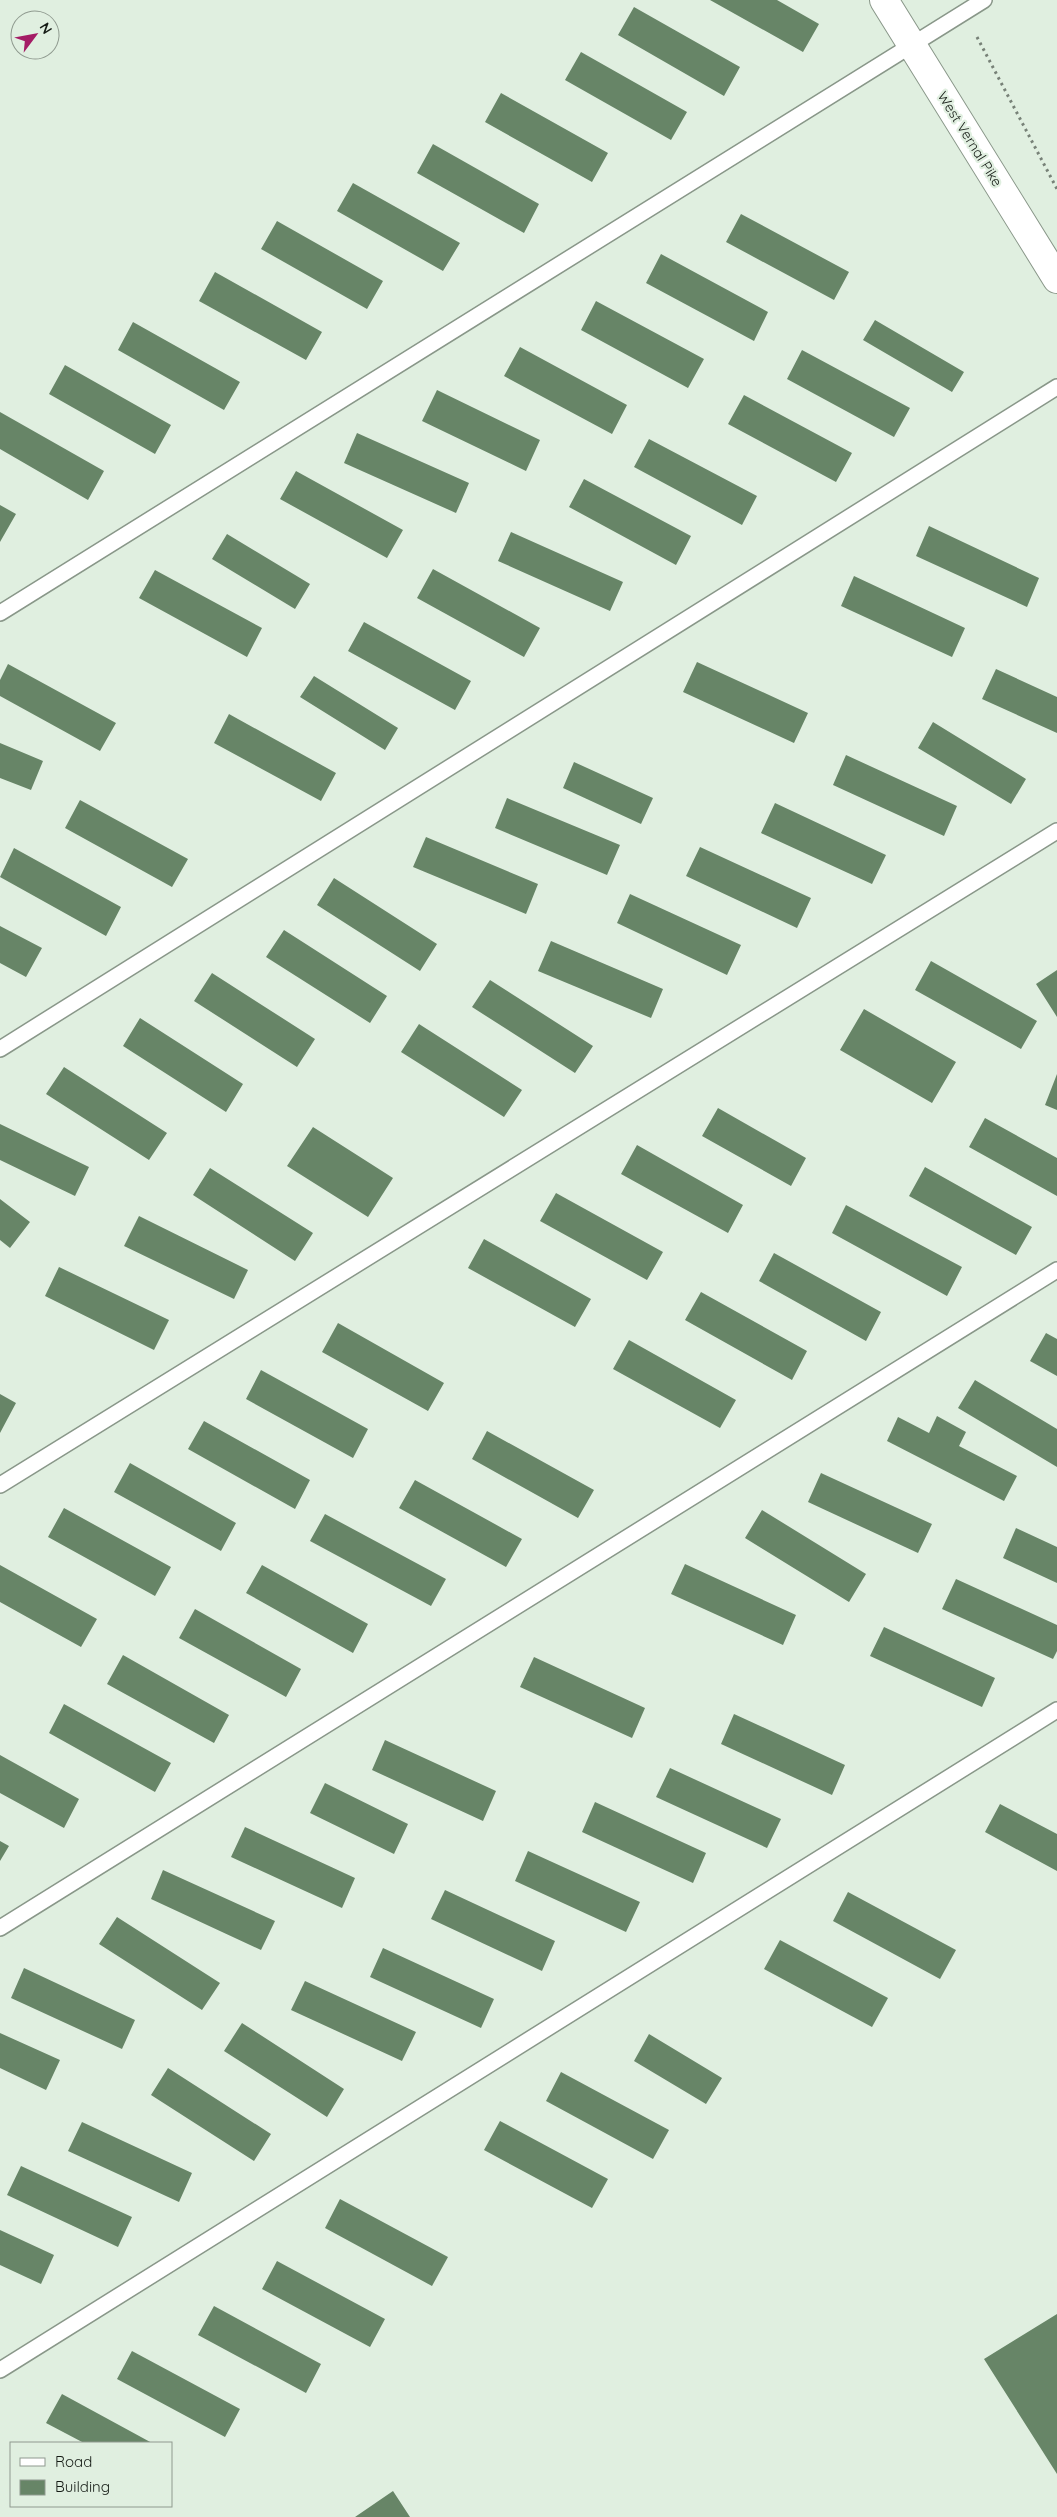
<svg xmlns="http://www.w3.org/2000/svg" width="1057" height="2517" font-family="Quicksand,sans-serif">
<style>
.building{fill:#678567}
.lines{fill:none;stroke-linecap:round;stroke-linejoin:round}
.service-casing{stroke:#899789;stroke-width:18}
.secondary-casing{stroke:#899789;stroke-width:30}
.path{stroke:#778177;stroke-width:3;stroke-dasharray:2.5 4;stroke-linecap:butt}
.service{stroke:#fff;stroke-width:15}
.secondary{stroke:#fff;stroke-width:28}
.labels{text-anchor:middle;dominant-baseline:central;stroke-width:4.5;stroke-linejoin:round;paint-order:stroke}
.street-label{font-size:14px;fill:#151b15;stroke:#e0efe0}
</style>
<rect width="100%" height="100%" fill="#e0efe0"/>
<!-- building -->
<path class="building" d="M710,0H777L819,24L803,52Z
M634,7L740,67L724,96L618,35Z
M581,52L687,112L671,140L565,80Z
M501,93L608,153L592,182L485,122Z
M433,144L539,204L524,233L417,173Z
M353,183L460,243L443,271L337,211Z
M741,214L849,272L834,300L726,242Z
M277,221L383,281L367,309L261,249Z
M661,254L768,312L754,341L646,283Z
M215,272L322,332L306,360L199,301Z
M596,301L704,359L688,388L581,330Z
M875,320L964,372L952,392L863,340Z
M133,322L240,382L224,410L118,350Z
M520,347L627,405L612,434L504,376Z
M802,350L910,408L894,437L787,379Z
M65,365L171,425L155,454L49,394Z
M437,390L540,440L526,471L422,421Z
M744,395L852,453L836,482L728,424Z
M0,412L104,471L88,500L0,449Z
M357,433L469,483L456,513L344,463Z
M649,439L757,496L742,525L634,467Z
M296,471L403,530L387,558L280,499Z
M584,479L691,536L676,565L569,507Z
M0,505L16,514L0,542Z
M929,526L1039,578L1027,607L916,556Z
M511,532L623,582L610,611L498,561Z
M227,534L310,584L295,609L212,559Z
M433,569L540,628L524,657L417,598Z
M155,570L262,628L247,657L139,598Z
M854,576L965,628L952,657L841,606Z
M364,622L471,681L455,710L348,651Z
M697,662L808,713L794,743L683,692Z
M8,664L116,723L100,751L0,696V680Z
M996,669L1057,697V733L982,699Z
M314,676L398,728L385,750L300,697Z
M229,714L336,773L321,801L214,743Z
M933,722L1026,779L1011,804L918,748Z
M0,743L43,761L31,790L0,778Z
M846,755L957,806L944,836L833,785Z
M574,762L653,798L641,824L563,788Z
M507,798L620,845L607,875L495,828Z
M80,800L188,859L172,887L65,828Z
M775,803L886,855L872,884L761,833Z
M426,837L538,884L526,914L413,867Z
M700,847L811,898L797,928L686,876Z
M14,848L121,907L106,936L0,877Z
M334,878L437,944L420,971L317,905Z
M630,894L741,945L727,975L617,923Z
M0,926L42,948L26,977L0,963Z
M284,930L387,996L370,1023L266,957Z
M551,941L663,989L651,1018L538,971Z
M931,961L1037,1021L1021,1049L915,990Z
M1057,970V1017L1036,984Z
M212,973L315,1039L297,1067L194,1001Z
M490,980L593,1046L575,1073L472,1007Z
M864,1009L956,1062L932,1103L840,1050Z
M140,1018L243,1084L226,1112L123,1046Z
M419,1024L522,1090L504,1117L401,1052Z
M64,1067L167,1133L149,1160L46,1094Z
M1057,1074V1110L1045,1105Z
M718,1108L806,1158L791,1186L702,1136Z
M985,1118L1057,1158V1196L969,1147Z
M0,1124L89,1167L75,1196L0,1160Z
M313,1127L393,1178L368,1217L287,1166Z
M637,1145L743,1205L728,1233L621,1174Z
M925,1167L1032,1227L1016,1255L909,1196Z
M210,1168L313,1233L295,1261L193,1195Z
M556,1193L663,1252L647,1280L540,1221Z
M0,1199L30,1222L10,1248L0,1240Z
M846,1205L962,1267L947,1296L832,1233Z
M139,1216L248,1270L234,1299L124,1246Z
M484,1239L591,1299L575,1327L468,1268Z
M774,1253L881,1312L866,1341L759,1281Z
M59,1267L169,1320L154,1350L45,1296Z
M701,1292L807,1351L792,1380L685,1320Z
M338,1323L444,1383L428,1411L322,1352Z
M1046,1333L1057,1339V1376L1030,1361Z
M629,1340L736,1400L720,1428L613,1369Z
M261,1370L368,1429L353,1458L246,1399Z
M975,1380L1057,1429V1467L958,1408Z
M0,1394L16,1403L0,1433Z
M937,1416L966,1432L959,1446L1017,1476L1004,1501L887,1441L898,1417L929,1433Z
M204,1421L310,1480L295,1509L188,1449Z
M487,1431L594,1490L578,1518L472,1459Z
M130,1463L236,1523L221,1551L114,1492Z
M821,1473L932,1524L918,1553L808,1502Z
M415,1480L522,1539L506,1567L399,1508Z
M64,1508L171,1567L155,1596L48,1537Z
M762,1510L866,1574L849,1602L745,1538Z
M325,1514L446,1579L431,1606L310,1541Z
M1016,1528L1057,1547V1583L1003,1558Z
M685,1564L796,1615L783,1645L671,1594Z
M0,1565L97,1619L81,1647L0,1602Z
M262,1565L368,1624L353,1653L246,1593Z
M956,1579L1057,1625V1651L1053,1659L942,1609Z
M195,1609L301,1669L286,1697L179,1638Z
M884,1627L995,1678L982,1707L870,1656Z
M123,1655L229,1715L214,1743L107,1684Z
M534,1657L645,1708L632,1738L520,1687Z
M64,1704L171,1763L155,1792L49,1733Z
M734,1714L845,1765L832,1795L721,1744Z
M385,1740L496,1791L483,1821L372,1770Z
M0,1755L79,1799L64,1828L0,1793Z
M670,1768L781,1819L767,1848L656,1797Z
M325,1783L408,1824L394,1854L310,1813Z
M595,1802L706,1853L693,1883L582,1832Z
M1000,1804L1057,1834V1871L985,1832Z
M245,1827L355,1878L342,1908L231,1857Z
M0,1841L9,1846L0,1861Z
M528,1851L640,1902L626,1932L515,1881Z
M163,1870L275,1921L261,1950L151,1899Z
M445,1890L555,1941L542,1971L431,1919Z
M848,1892L956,1950L940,1979L833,1921Z
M117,1917L220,1983L202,2010L99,1944Z
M780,1940L888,1998L872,2027L764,1969Z
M383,1948L494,1999L481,2028L370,1977Z
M24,1968L135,2020L122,2049L11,1998Z
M305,1981L416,2032L402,2061L291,2010Z
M242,2023L344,2089L327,2117L224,2051Z
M0,2033L60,2060L46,2090L0,2068Z
M649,2034L722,2078L706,2104L634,2061Z
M168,2068L271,2134L254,2161L151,2095Z
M561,2072L669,2130L653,2159L546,2101Z
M500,2121L608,2179L592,2208L484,2150Z
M82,2122L192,2173L179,2202L68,2151Z
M21,2166L132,2217L118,2247L7,2195Z
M340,2199L448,2257L432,2286L325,2228Z
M0,2230L54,2255L41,2284L0,2265Z
M277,2261L385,2319L370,2347L262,2289Z
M214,2306L321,2364L306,2393L198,2335Z
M1057,2314V2474L984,2359Z
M132,2351L240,2409L225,2437L117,2379Z
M62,2394L152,2443H84L46,2423Z
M393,2491L410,2517H355Z"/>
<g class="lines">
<!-- service casing -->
<g class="service-casing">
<path id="service" d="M0,613L984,0
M0,1049L1057,387
M0,1485L1057,831
M0,1928L1057,1270
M0,2370L1057,1710"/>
</g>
<!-- secondary casing -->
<g class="secondary-casing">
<path id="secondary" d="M884,0L1057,279"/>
</g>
<!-- path -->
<path class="path" d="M977,37L1057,189"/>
<!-- service -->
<use href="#service" class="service"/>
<!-- secondary -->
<use href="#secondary" class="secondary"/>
</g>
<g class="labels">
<!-- street labels -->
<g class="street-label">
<text transform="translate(970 139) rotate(58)">West Vernal Pike</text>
</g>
</g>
<!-- legend -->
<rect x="10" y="2442" width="162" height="65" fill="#e0efe0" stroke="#8f9a8f"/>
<rect x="20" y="2458" width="25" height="8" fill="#ffffff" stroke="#8f9a8f"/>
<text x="55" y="2467" font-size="15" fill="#151b15">Road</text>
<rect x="20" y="2480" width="25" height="15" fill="#678567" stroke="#8f9a8f"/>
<text x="55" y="2492" font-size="15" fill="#151b15">Building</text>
<!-- north arrow -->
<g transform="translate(35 35) rotate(58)"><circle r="24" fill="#e0efe0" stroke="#8f9a8f"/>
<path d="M0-4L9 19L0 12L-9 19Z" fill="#a41c65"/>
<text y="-8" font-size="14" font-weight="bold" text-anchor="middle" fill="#151b15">N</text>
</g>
</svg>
